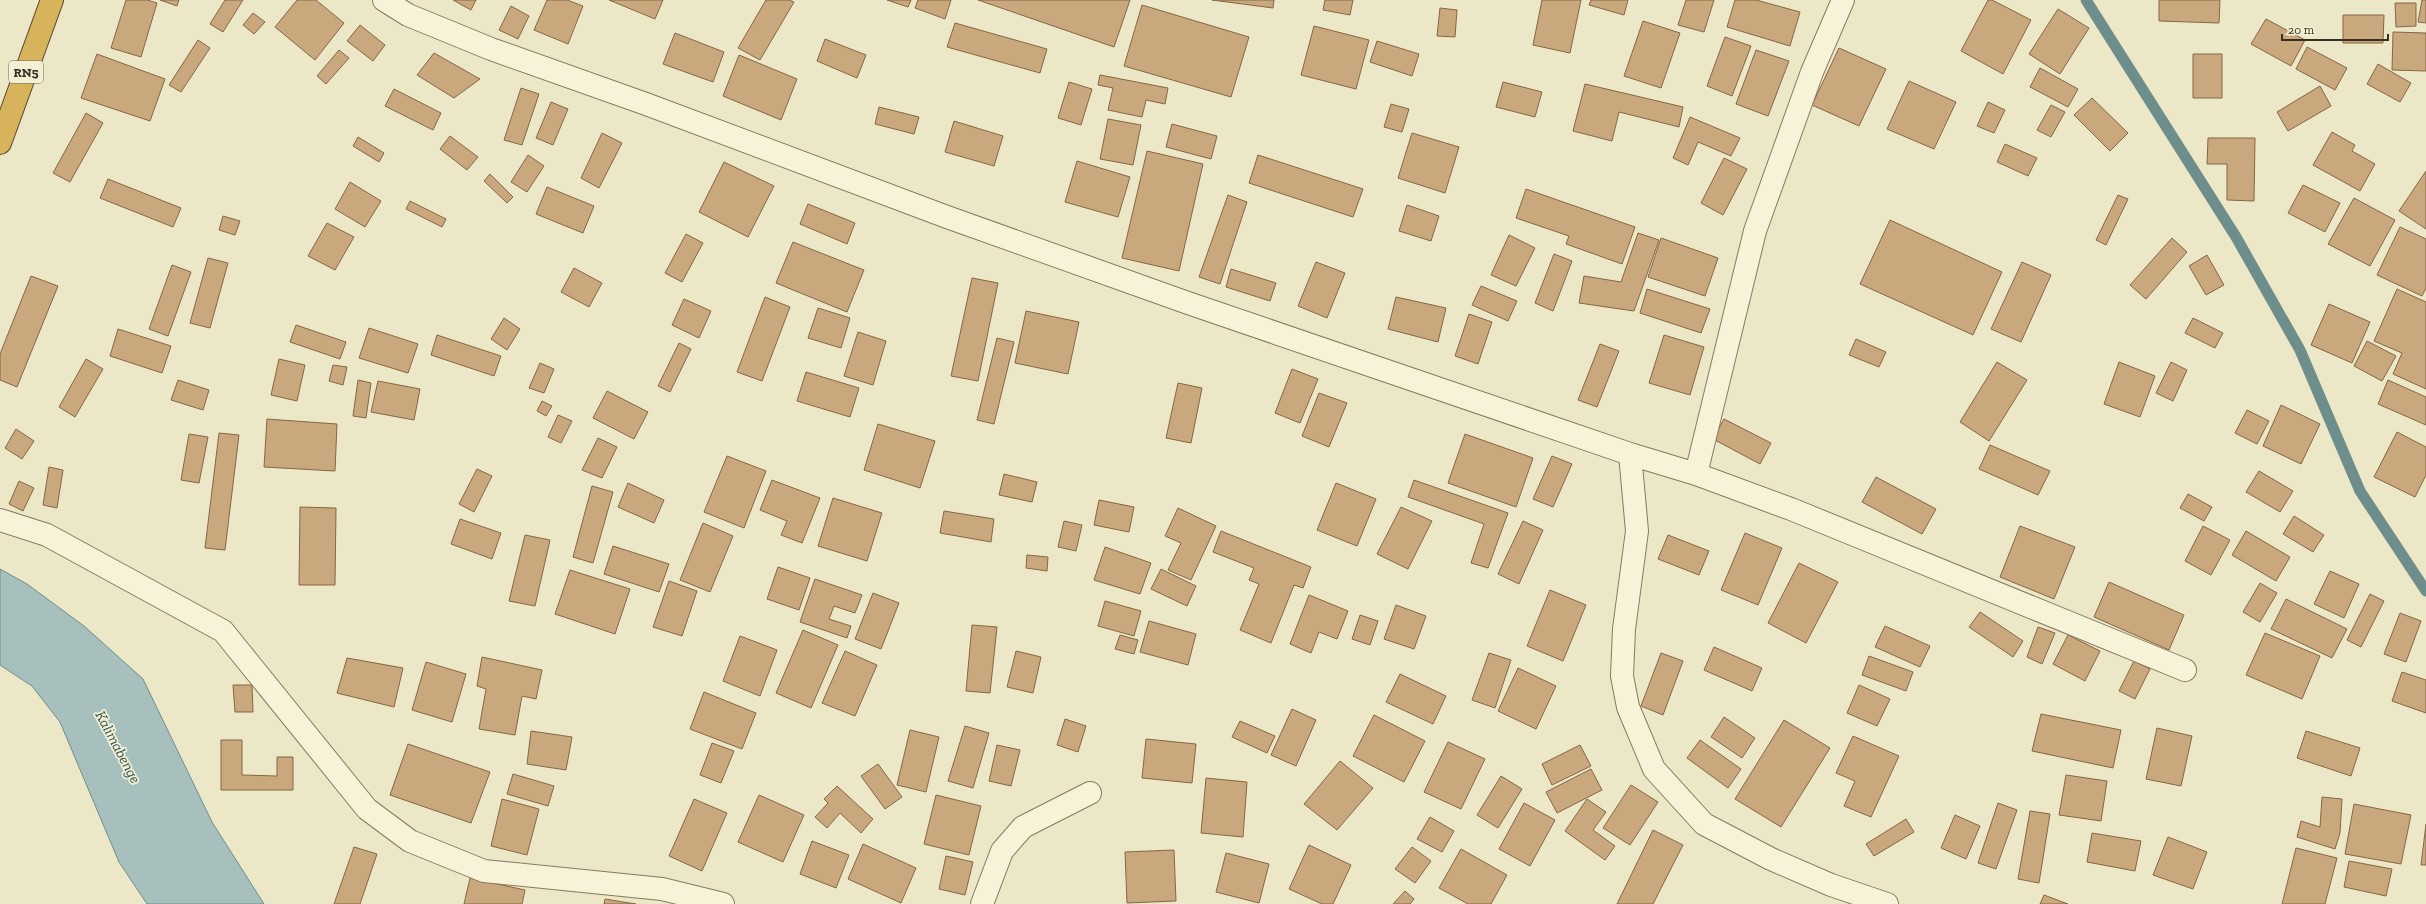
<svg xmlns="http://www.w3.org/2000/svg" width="2426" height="904" font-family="'Zilla Slab',serif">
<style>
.water{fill:#a7c0bd;stroke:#6e8e8b}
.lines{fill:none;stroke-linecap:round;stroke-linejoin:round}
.stream{stroke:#6e8e8b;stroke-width:11}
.building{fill:#c9a87e;stroke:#856743}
.street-casing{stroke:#877a5d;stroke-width:24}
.highway-casing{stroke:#554730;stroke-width:24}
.street{stroke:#f7f3d9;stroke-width:22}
.highway{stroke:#d7b35b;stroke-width:22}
.labels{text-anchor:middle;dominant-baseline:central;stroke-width:3.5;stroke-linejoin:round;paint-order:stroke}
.shield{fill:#f4f0d5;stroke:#706956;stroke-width:1}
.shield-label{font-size:13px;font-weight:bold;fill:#382f20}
.water-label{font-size:15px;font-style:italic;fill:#305457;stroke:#f4f0d5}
</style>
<rect width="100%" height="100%" fill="#ece7c6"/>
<!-- water -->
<path class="water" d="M0,569L27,584L84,626L143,679L212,822L264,904H147L119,862L60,722L32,686L0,665Z"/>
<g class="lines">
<!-- stream -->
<path class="stream" d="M2086,0L2236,237L2300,350L2360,491L2426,591"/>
</g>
<!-- building -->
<path class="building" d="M126,0H147L157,3L141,57L111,48Z
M160,0H179L177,6Z
M225,0H243L223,32L210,24Z
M297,0H316L344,23L315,60L275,27Z
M453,0H476L471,10Z
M547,0H567L583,6L568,44L534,30Z
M609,0H663L655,19Z
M766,0H789L794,2L760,60L738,48Z
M887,0H911L908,7Z
M918,0H951L945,19L915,8Z
M978,0H1130L1114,47Z
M1212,0H1274L1273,8Z
M1325,0H1353L1350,15L1323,10Z
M1542,0H1581L1570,53L1533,45Z
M1591,0H1628L1624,15L1589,5Z
M1686,0H1714L1704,32L1678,25Z
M1735,0H1756L1800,12L1790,46L1727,27Z
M1988,0H1992L2031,20L2003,74L1961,51Z
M2159,0H2220L2219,23L2159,21Z
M2422,0H2426V23L2418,22Z
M2395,3H2416V26L2396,27Z
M1142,5L1249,37L1231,97L1124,66Z
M511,6L529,16L518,39L499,30Z
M1440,8L1457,10L1455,37L1437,36Z
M2058,9L2089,28L2060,74L2029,54Z
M253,13L265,22L254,34L243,25Z
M2343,15H2384L2383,43H2343Z
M2266,19L2305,40L2291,66L2251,44Z
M1643,21L1680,33L1661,88L1624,76Z
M955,23L1047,49L1040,73L947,47Z
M360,25L385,45L373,61L347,41Z
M1314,26L1369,40L1356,89L1301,75Z
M2393,32L2426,33V71L2392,70Z
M675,33L724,52L713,82L663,64Z
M1725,37L1751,46L1732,96L1707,86Z
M825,39L866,55L857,78L817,61Z
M198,40L210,48L181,92L169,85Z
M1377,41L1419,54L1412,76L1370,62Z
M2307,47L2347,68L2335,90L2296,69Z
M1839,48L1886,69L1859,126L1812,105Z
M339,50L349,58L326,84L317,76Z
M1756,50L1789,61L1768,116L1736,104Z
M434,53L480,79L454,98L417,75Z
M97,54L165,79L150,121L81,98Z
M2193,54H2222V98H2193Z
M739,55L797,79L781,120L723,96Z
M2378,64L2411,83L2400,102L2367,84Z
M2040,68L2078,89L2068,107L2030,87Z
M1100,75L1168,88L1165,104L1146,100L1142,117L1108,110L1113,88L1098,85Z
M1909,81L1956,102L1934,149L1887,129Z
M1069,82L1092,89L1081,125L1058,118Z
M1503,82L1542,92L1535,117L1496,107Z
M1585,84L1683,107L1679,127L1619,112L1612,141L1573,131Z
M2320,86L2331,106L2288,131L2277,112Z
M521,88L539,94L522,145L504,140Z
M394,89L441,113L433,130L385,106Z
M2092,98L2128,133L2110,151L2074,115Z
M551,102L568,109L553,145L536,138Z
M1988,102L2005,110L1994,133L1977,126Z
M1391,104L1409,109L1402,132L1384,127Z
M2051,105L2065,112L2051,137L2037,130Z
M879,107L919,117L914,134L875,124Z
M86,113L103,123L70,182L53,173Z
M1690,117L1740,138L1731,156L1698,142L1688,165L1673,158Z
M1108,119L1141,125L1133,165L1100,159Z
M954,121L1003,136L994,166L945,152Z
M1172,124L1217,136L1211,159L1166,147Z
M2332,132L2355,145L2352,151L2375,164L2360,191L2313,165Z
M602,133L622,143L599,188L581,178Z
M1412,133L1459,147L1445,193L1398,178Z
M450,136L478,157L467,170L440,149Z
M358,137L384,153L379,162L353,146Z
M2208,138H2255L2254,201L2227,200V164H2207Z
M2005,144L2037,158L2028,176L1997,162Z
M1147,151L1203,164L1179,271L1122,258Z
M528,155L544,166L527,192L511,182Z
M1258,155L1363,189L1353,217L1249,183Z
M1724,158L1747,169L1723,215L1701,203Z
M1077,161L1130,177L1118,217L1065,202Z
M724,162L774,186L748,237L699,212Z
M2426,171V229L2399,211Z
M490,174L513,197L507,203L484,181Z
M108,179L181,208L173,227L100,198Z
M350,182L381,201L365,227L335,209Z
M2303,185L2340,203L2325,232L2288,213Z
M547,187L594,206L583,233L536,214Z
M1526,189L1635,227L1622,264L1566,244L1569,236L1516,218Z
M1228,195L1247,202L1220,284L1199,277Z
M2118,195L2128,199L2106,245L2096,240Z
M2354,198L2395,220L2370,266L2328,244Z
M410,201L446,219L442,227L406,209Z
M808,204L855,223L847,244L800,224Z
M1407,205L1439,216L1431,241L1399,231Z
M223,216L240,221L235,235L219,230Z
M1890,220L2002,272L1973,335L1860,284Z
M327,223L354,237L335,270L308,256Z
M2400,227L2426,239V288L2422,296L2377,275Z
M1638,233L1659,240L1634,311L1579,303L1584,276L1621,282Z
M686,234L703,243L682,282L665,273Z
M1509,235L1535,248L1516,286L1491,275Z
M1661,238L1718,258L1705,296L1648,277Z
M2172,238L2187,252L2146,299L2130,285Z
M793,242L864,270L847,312L776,283Z
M1554,254L1572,261L1553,311L1535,303Z
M2207,255L2224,285L2206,295L2189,266Z
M208,258L228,263L210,328L190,323Z
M1316,262L1345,273L1327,318L1298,306Z
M2022,262L2051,275L2021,342L1991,329Z
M172,265L191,272L168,336L149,329Z
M574,268L602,283L589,307L561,292Z
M1231,269L1276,283L1270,301L1226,287Z
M31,276L58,286L17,387L0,380V354Z
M972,278L998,283L978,381L951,376Z
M1481,286L1517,301L1508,321L1472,305Z
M1647,289L1710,309L1701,333L1640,313Z
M2397,289L2426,302V389L2393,374L2402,353L2374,341Z
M765,297L790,307L762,381L737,372Z
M1396,297L1446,308L1438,342L1388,329Z
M684,299L711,311L699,338L672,325Z
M2329,304L2370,322L2352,363L2311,345Z
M818,308L850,318L841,348L808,338Z
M1026,311L1079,322L1068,374L1015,363Z
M1469,314L1492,322L1478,364L1455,356Z
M504,318L520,329L507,350L491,339Z
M2193,318L2223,333L2215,348L2185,333Z
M296,325L346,342L340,359L290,342Z
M369,328L418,344L408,373L359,358Z
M118,329L171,346L162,373L110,356Z
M858,332L886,341L873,385L844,376Z
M437,335L501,356L494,376L431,355Z
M1664,335L1704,347L1690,395L1649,383Z
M997,338L1014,342L994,424L977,420Z
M1856,339L1886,352L1879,367L1849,355Z
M2367,341L2396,356L2382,381L2354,366Z
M679,343L691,349L670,392L658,386Z
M1600,344L1619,351L1597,407L1578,400Z
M86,359L103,369L75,417L59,407Z
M279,359L305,365L297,401L271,395Z
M1997,362L2027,380L1989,441L1960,422Z
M2119,362L2155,376L2140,417L2104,404Z
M2171,362L2187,370L2173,401L2156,393Z
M540,363L554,369L544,393L529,388Z
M333,365L347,367L343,385L329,381Z
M1292,369L1318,379L1300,423L1275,413Z
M806,372L859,388L850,417L797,401Z
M178,380L209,390L203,410L171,400Z
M358,380L371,383L366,418L353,416Z
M2388,380L2426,397V425L2378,404Z
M378,381L420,389L414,420L371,412Z
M1178,383L1202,388L1191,443L1166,438Z
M607,391L648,412L634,439L593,418Z
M1319,393L1347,403L1329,447L1302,436Z
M542,401L552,406L546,416L537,411Z
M2281,405L2320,424L2301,464L2263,446Z
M2247,410L2269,421L2257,444L2235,433Z
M558,415L572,421L561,443L548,437Z
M267,419L337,424L335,471L264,467Z
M1724,419L1771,443L1760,464L1713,439Z
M878,424L935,441L920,488L864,470Z
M16,429L34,441L22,459L5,448Z
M2397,432L2426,447V475L2415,497L2374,477Z
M219,433L239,435L225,550L205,548Z
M189,434L208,437L199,483L181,480Z
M1465,434L1533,458L1516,507L1448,483Z
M598,438L617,447L602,478L582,470Z
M1990,445L2050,471L2038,495L1979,469Z
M727,456L766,471L744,528L704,512Z
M1552,456L1572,464L1553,507L1533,499Z
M49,467L63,470L57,508L43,505Z
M477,469L492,476L474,512L459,504Z
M2259,471L2293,491L2280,512L2246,492Z
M1004,474L1037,482L1032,502L999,495Z
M1876,477L1936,509L1922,534L1862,502Z
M772,480L820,498L802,543L781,535L787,521L760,510Z
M1414,480L1508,513L1488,568L1471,563L1484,524L1408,497Z
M19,481L34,488L23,511L9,504Z
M628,483L664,500L654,523L618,507Z
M1336,483L1376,499L1357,546L1317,530Z
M592,486L613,492L593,563L573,557Z
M2188,494L2212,507L2204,521L2180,508Z
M833,498L882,513L867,561L818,546Z
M1099,500L1134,507L1129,532L1094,525Z
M300,507L336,508L335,585H299Z
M1401,507L1432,521L1408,569L1377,554Z
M1178,508L1216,526L1191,580L1168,570L1181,543L1165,536Z
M944,511L994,519L991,542L940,533Z
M2294,516L2324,535L2313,552L2283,534Z
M460,519L501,533L492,559L451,544Z
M1064,521L1082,525L1076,551L1058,547Z
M1523,521L1543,530L1519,584L1498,574Z
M703,523L733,536L710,592L680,580Z
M2020,526L2075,547L2054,599L2000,577Z
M2203,526L2230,540L2211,575L2185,561Z
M1221,531L1311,567L1303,588L1294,585L1271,643L1240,630L1259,584L1249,580L1254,568L1213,552Z
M2246,531L2290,557L2276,581L2232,555Z
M1745,533L1782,548L1758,605L1721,590Z
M525,535L550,540L535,606L509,601Z
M1668,535L1709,551L1699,575L1658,559Z
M613,546L669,564L659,592L604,574Z
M1105,547L1151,563L1140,594L1094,580Z
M1027,555L1048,557L1047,571L1026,568Z
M1799,563L1838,582L1806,643L1768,623Z
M778,567L810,578L799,610L767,599Z
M1161,569L1196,586L1187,606L1151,589Z
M570,570L630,589L615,634L555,614Z
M2330,571L2359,584L2344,618L2314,604Z
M815,579L862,595L855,613L834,606L829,619L851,626L847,638L800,622Z
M669,581L697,591L682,636L653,627Z
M2109,582L2184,615L2169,650L2094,617Z
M2260,583L2277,593L2260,622L2243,612Z
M1550,590L1586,605L1563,661L1527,646Z
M873,593L899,603L881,649L855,639Z
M2370,594L2384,601L2361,647L2347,640Z
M1309,595L1348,611L1337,639L1319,632L1311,653L1290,644Z
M2286,599L2347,629L2332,658L2271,629Z
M1105,601L1141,611L1134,636L1098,626Z
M1396,605L1426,616L1414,649L1384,639Z
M1980,612L2023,641L2013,657L1969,627Z
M2400,613L2421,621L2406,662L2384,654Z
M1360,615L1378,621L1370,645L1352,639Z
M1149,621L1196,634L1188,665L1140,652Z
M972,625L997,627L990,693L966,691Z
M1885,626L1930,646L1920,667L1875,647Z
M2038,627L2055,633L2042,664L2027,657Z
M803,630L838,645L811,708L776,693Z
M2265,633L2320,656L2302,699L2246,675Z
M1120,635L1138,640L1134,654L1115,649Z
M2068,635L2100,651L2085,681L2053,664Z
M740,636L777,650L760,696L723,681Z
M1714,647L1762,668L1752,691L1704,670Z
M845,651L877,665L855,716L822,703Z
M1016,651L1041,657L1033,693L1007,687Z
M1489,653L1511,660L1495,708L1472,700Z
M1661,653L1683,661L1663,715L1641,706Z
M1869,656L1913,672L1906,691L1862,675Z
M482,657L542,670L536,699L522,696L515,735L479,729L486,689L477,686Z
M347,658L403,668L394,707L337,693Z
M2134,661L2150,669L2135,699L2119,691Z
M426,662L466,674L452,722L412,710Z
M1518,668L1556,686L1536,729L1498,711Z
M2402,672L2426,680V713L2392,701Z
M1400,674L1446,696L1433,724L1386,702Z
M233,685H252L253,712H235Z
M1859,685L1890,699L1877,726L1847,713Z
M704,692L756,713L742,749L690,729Z
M1292,709L1316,720L1296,766L1271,755Z
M2041,714L2121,730L2113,768L2032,751Z
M1374,715L1425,741L1404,782L1353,756Z
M1724,717L1755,738L1742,758L1711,737Z
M1065,719L1086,726L1078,752L1057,745Z
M1784,720L1830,748L1781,827L1735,799Z
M1240,721L1275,736L1267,753L1232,737Z
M965,726L989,733L973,788L948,781Z
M2157,728L2192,736L2181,786L2146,779Z
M910,730L939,737L926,792L897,785Z
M531,731L572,737L566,770L527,764Z
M2306,731L2360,748L2351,776L2297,758Z
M1853,736L1899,756L1871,817L1844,806L1855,781L1836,773Z
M1146,739L1196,744L1192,783L1142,778Z
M221,740H242V775L277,776V757H293V790H221Z
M1700,740L1741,769L1728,788L1687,758Z
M1448,742L1485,759L1461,809L1424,792Z
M712,743L734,751L721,783L700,775Z
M408,744L490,772L471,823L390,795Z
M997,745L1020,750L1011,786L989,781Z
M1580,745L1591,766L1552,785L1542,764Z
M1340,761L1373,788L1337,830L1304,804Z
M878,764L902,797L885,809L861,776Z
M1591,769L1602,790L1557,813L1546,792Z
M513,774L554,786L548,806L507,794Z
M2066,775L2107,781L2101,821L2059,815Z
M1501,776L1522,789L1498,828L1477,815Z
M1206,778L1247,782L1243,837L1201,833Z
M1631,785L1658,802L1630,845L1603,828Z
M837,786L873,819L861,833L840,813L827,828L815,817L828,803L824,799Z
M759,795L804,815L783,862L738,842Z
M936,795L981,806L969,855L924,844Z
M2322,797L2342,799L2340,833L2335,849L2297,837L2301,821L2320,827Z
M502,799L539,809L527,855L491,846Z
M694,799L727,813L702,871L669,856Z
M1587,799L1606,812L1593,830L1615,846L1605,860L1565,831Z
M1524,803L1555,820L1530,866L1499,849Z
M1998,803L2017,810L1996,869L1978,863Z
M2354,804L2411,815L2401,864L2345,854Z
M2030,811L2050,814L2039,883L2018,879Z
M1955,815L1980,826L1966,859L1941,848Z
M1430,817L1454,831L1442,852L1417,839Z
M1906,819L1914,832L1874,856L1866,844Z
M2426,824V865H2421Z
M1653,830L1683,845L1653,904H1617Z
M2092,833L2141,841L2135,871L2087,862Z
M2168,837L2207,852L2193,889L2153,875Z
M812,841L849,855L836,888L800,874Z
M863,844L916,868L901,903L848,879Z
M1309,845L1351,865L1333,904H1322L1289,889Z
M354,847L377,854L360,904H334Z
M1412,847L1431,861L1415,883L1395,869Z
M2296,848L2337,858L2325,904H2282Z
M1461,849L1507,875L1491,904H1468L1439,888Z
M1174,850L1176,901L1127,903L1125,852Z
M1226,853L1269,864L1259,903L1216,892Z
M946,856L973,862L965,895L939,889Z
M2349,861L2392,869L2386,896L2344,887Z
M470,878L525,890L522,904H464Z
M1405,891L1414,899L1410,904H1393Z
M2044,895L2068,904H2040Z
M605,899L636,904H604Z"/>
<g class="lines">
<!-- street casing -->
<g class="street-casing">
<path id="street" d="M384,0L408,15L491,49L646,104L947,217L1188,303L1630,454L1696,474L1791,509L2185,670
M1630,454L1637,531L1624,629L1622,676L1628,707L1654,769L1704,824L1771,859L1831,885L1887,904
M1696,474L1755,231L1812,72L1843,0
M0,520L47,535L223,631L367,809L410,841L484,871L662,889L723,904
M982,904L1002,851L1023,827L1090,793"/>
</g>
<!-- highway casing -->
<g class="highway-casing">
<path id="highway" d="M0,143L52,0"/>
</g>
<!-- street -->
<use href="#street" class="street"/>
<!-- highway -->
<use href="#highway" class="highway"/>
</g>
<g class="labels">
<!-- shield labels -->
<rect class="shield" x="9" y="61" width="34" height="22" rx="3"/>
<g class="shield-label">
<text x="26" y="72">RN5</text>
</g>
<!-- water labels -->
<g class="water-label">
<text transform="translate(118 747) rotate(62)">Kalimabenge</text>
</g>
</g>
<!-- scale -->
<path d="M2282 34v6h106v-6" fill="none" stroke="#382f20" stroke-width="2"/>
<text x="2288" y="34" font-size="12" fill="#382f20" stroke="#f4f0d5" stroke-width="3" paint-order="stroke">20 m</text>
</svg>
